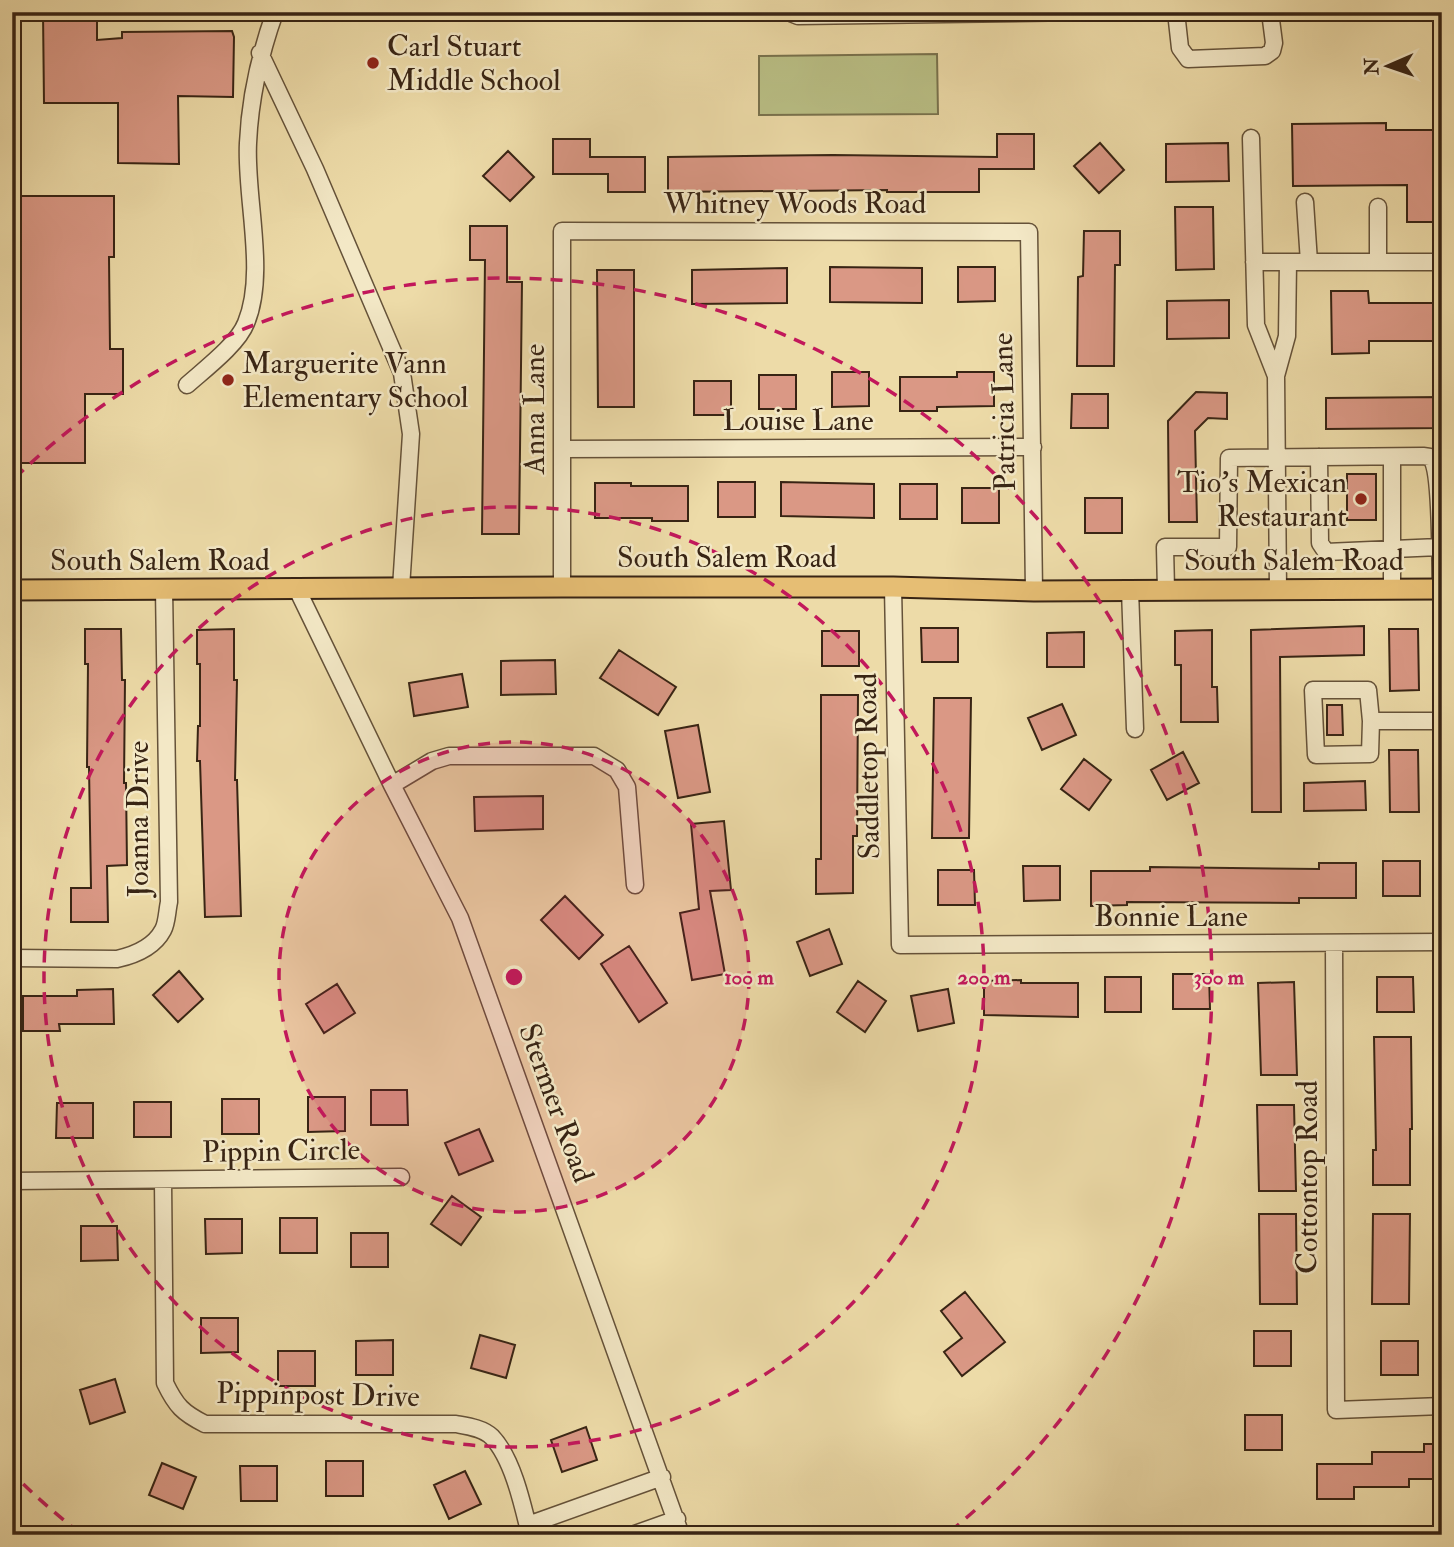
<svg xmlns="http://www.w3.org/2000/svg" width="1454" height="1547" font-family="'IM FELL Double Pica',serif">
<style>
.green{fill:#bac086;stroke:#79724d;stroke-width:2}
.building{fill:#da9885;stroke:#382414;stroke-width:2}
.lines{fill:none;stroke-linecap:round;stroke-linejoin:round}
.minor-casing{stroke:#655239;stroke-width:19}
.major-casing{stroke:#382414;stroke-width:23}
.minor{stroke:#f3e8c6;stroke-width:16}
.major{stroke:#e6be74;stroke-width:19}
.ring{fill:none;stroke:#c2185b;stroke-width:3.5;stroke-dasharray:12 9}
.poi-dot{fill:#8f2418;stroke:#f3e8c6;stroke-width:2.5}
.labels{text-anchor:middle;dominant-baseline:central;stroke-width:5;stroke-linejoin:round;paint-order:stroke}
.poi-label{font-size:30px;fill:#382414;stroke:#f3e8c6;text-anchor:start}
.street-label{font-size:30px;fill:#382414;stroke:#f3e8c6}
.centre{fill:#c2185b;stroke:#f3e8c6;stroke-width:3.5}
.ring-label{font-size:21px;text-anchor:middle;font-weight:bold;fill:#c2185b;stroke:#f3e8c6;stroke-width:5;stroke-linejoin:round;paint-order:stroke}
</style>
<rect width="100%" height="100%" fill="#eddba8"/>
<filter id="stains"><feTurbulence type="fractalNoise" baseFrequency=".00286" numOctaves="4"/><feColorMatrix values="0 0 0 0 .2 0 0 0 0 .09 0 0 0 0 .02 0 0 0 .5 -.17"/></filter>
<radialGradient id="worn" r=".72"><stop offset=".6" stop-color="#630" stop-opacity="0"/><stop offset="1" stop-color="#630" stop-opacity=".3"/></radialGradient>
<!-- green -->
<path class="green" d="M937,54L938,114L759,115V56Z"/>
<!-- building -->
<path class="building" d="M43,12H97V40L122,38V32L232,31L234,37L233,97L178,96L179,164L118,163V103H44Z
M1386,123V130H1442V222H1407V185L1293,186L1292,124Z
M997,134H1034V169H979V192H887V190L668,192V157L833,155L997,157Z
M553,139H590V157H645V192H608V174H553Z
M1100,143L1124,170L1099,193L1074,166Z
M1228,143L1229,181L1166,182V144Z
M508,151L534,177L510,201L483,176Z
M12,196H114V257H109L110,349H123V394H85V463H12Z
M1175,207H1213L1214,269L1176,270Z
M470,226H507V282H522L519,534H482L485,260H470Z
M1084,231H1120V265H1115L1114,366H1077L1078,277L1083,276Z
M830,267L922,268V303L830,302Z
M958,267H995V301L958,302Z
M787,268V303L692,304V270Z
M597,270H634V407H598Z
M1331,291H1368L1369,303H1442V341H1369V353L1332,354Z
M1229,300V338L1167,339V301Z
M832,372H869V406L832,407Z
M957,372H994V406L937,407V411H900V377H957Z
M759,375H796V409H759Z
M694,381H731V415H694Z
M1196,392L1227,393V419L1208,418L1195,431L1197,522H1169L1168,421Z
M1072,394H1108V428H1071Z
M1442,397V428L1326,429V398Z
M1347,474H1376V520H1347Z
M718,482H755V517H718Z
M781,482L874,484V518L781,516Z
M595,483H631V486H688V521H652V518H595Z
M900,484H937V519H900Z
M962,488H999V523H962Z
M1085,498H1122V533H1085Z
M1364,626V655L1280,657L1281,812H1252L1251,630Z
M921,628H958V662H922Z
M85,629H121L122,680H125L124,783H126L127,865L107,866L108,922H71V888H91L89,767H87L88,664H85Z
M234,629V680H237L235,780H237L241,916L205,917L200,761H197L198,726H200V664H197V630Z
M1389,629H1418L1419,690L1390,691Z
M1212,630V687H1217L1218,722H1181V665H1175V631Z
M822,631H859V666H822Z
M1084,632V667H1047V633Z
M619,650L676,687L658,715L600,678Z
M555,660L556,694L501,695V661Z
M462,674L468,707L414,716L409,683Z
M821,695H858L857,836H853V893L816,894V859H821Z
M934,698H971L969,838H932Z
M1062,704L1076,735L1042,750L1028,718Z
M1327,705H1342L1343,735H1327Z
M698,725L710,792L678,798L665,731Z
M1389,750H1418L1419,812H1390Z
M1183,752L1199,783L1167,800L1151,770Z
M1084,759L1111,780L1089,810L1061,789Z
M1365,781L1366,810L1304,811V783Z
M543,796V829L475,831L474,797Z
M724,821L731,890L710,891L725,974L692,980L680,913L699,909L691,824Z
M1383,861H1420V896H1383Z
M1319,863H1356V898H1299V903L1127,902V905L1091,906V871H1150V867L1319,869Z
M1023,866H1060V900L1024,901Z
M938,870H974L975,905H938Z
M565,896L603,935L579,959L541,920Z
M829,929L842,964L810,976L797,942Z
M629,946L667,1003L639,1022L601,964Z
M179,971L203,999L178,1022L153,995Z
M1173,974H1209L1210,1009H1173Z
M1105,977H1141V1012H1105Z
M1377,977H1413L1414,1012H1377Z
M1021,980V983H1078V1017L984,1015V981Z
M858,981L886,1001L865,1032L837,1012Z
M1294,982L1297,1075H1261L1258,983Z
M337,984L355,1013L324,1033L306,1004Z
M113,989L114,1024H59L60,1031H23V996H77V990Z
M948,989L954,1023L918,1031L911,996Z
M1374,1037H1411L1412,1129H1410V1185H1373V1150H1376Z
M371,1090H407L408,1125H371Z
M308,1097H345V1131L308,1132Z
M222,1099H259V1134H222Z
M134,1102H171V1137H134Z
M57,1103H93V1138H56Z
M1257,1105H1294L1296,1191H1259Z
M479,1129L493,1161L459,1175L445,1143Z
M452,1196L481,1217L461,1245L431,1224Z
M1259,1214H1296L1297,1304H1260Z
M1373,1214H1410L1409,1304H1372Z
M280,1218H317V1253H280Z
M205,1219H242V1253L206,1254Z
M81,1226H117L118,1260L81,1261Z
M351,1233H388V1267H351Z
M965,1292L1005,1342L962,1376L944,1352L962,1338L941,1311Z
M201,1318H238V1352L201,1353Z
M1254,1331H1291V1366H1254Z
M480,1335L515,1345L506,1378L471,1368Z
M393,1340V1375H356V1341Z
M1381,1341H1418V1375H1381Z
M278,1351H315V1386H278Z
M115,1379L125,1412L90,1424L80,1390Z
M1245,1415H1282V1450H1245Z
M586,1427L597,1460L562,1472L551,1440Z
M1424,1444H1442V1479H1409V1487H1354V1499H1317V1464H1372V1452H1424Z
M326,1461H363V1496H326Z
M162,1463L196,1477L183,1509L149,1495Z
M240,1466H277V1501H241Z
M465,1471L481,1504L449,1519L434,1485Z"/>
<g class="lines">
<!-- minor casing -->
<g class="minor-casing">
<path id="minor" d="M788,12L798,16L1081,12
M1176,12L1180,48L1188,59L1265,56L1272,51L1274,43L1270,12
M260,53L315,169L402,373L411,434L401,588
M1251,138L1256,325L1276,376
M1305,202L1309,262
M1378,207V262
M1254,262H1288
M187,385C205,369 238,344 246,323C267,273 245,197 248,143C250,98 260,54 275,12
M563,449L1033,447
M1319,457L1320,543L1326,552L1439,547
M562,587V231L1029,232L1034,591
M893,587L900,945L1442,942
M297,589L392,785L460,918L681,1535
M1130,590L1135,729
M1166,590L1165,547H1228L1229,458L1423,456L1430,457C1442,469 1440,566 1441,589
M1278,590L1276,376L1287,336L1288,262H1442
M1392,590V457
M1313,690H1368L1371,721L1370,754L1316,755Z
M1371,721H1442
M392,785L432,761L449,756H594L617,770L627,787L635,885
M1334,944L1336,1410L1442,1406
M12,958L117,959C135,955 154,947 163,930C167,923 167,911 169,902L164,589
M12,1181L401,1177
M163,1181L165,1383C176,1406 183,1413 205,1424H456C467,1426 483,1428 492,1437C513,1459 523,1506 530,1535
M528,1525L662,1477
M632,1535L677,1519"/>
</g>
<!-- major casing -->
<g class="major-casing">
<path id="major" d="M12,590L562,587H893L1034,591L1442,589"/>
</g>
<!-- minor -->
<use href="#minor" class="minor"/>
<!-- major -->
<use href="#major" class="major"/>
</g>
<!-- distance rings -->
<circle cx="514" cy="977" r="235" fill="#c2185b" fill-opacity=".12"/>
<g class="ring">
<circle cx="514" cy="977" r="235"/>
<circle cx="514" cy="977" r="470"/>
<path d="M80 1533A705 705 0 0 1 15 1476M15 478A705 705 0 1 1 948 1533"/>
</g>
<!-- markers -->
<g class="poi-dot">
<circle cx="373" cy="63" r="7"/>
<circle cx="228" cy="380" r="7"/>
<circle cx="1361" cy="499" r="7"/>
</g>
<g class="labels">
<!-- poi labels -->
<g class="poi-label">
<text x="387" y="46">Carl Stuart<tspan x="387" dy="34">Middle School</tspan></text>
<text x="242" y="363">Marguerite Vann<tspan x="242" dy="34">Elementary School</tspan></text>
<text x="1347" y="482" text-anchor="end">Tio's Mexican<tspan x="1347" dy="34">Restaurant</tspan></text>
</g>
<!-- street labels -->
<g class="street-label">
<text x="795" y="203">Whitney Woods Road</text>
<text transform="translate(534 409) rotate(-90)">Anna Lane</text>
<text transform="translate(1004 412) rotate(-91)">Patricia Lane</text>
<text x="798" y="420">Louise Lane</text>
<text x="727" y="557">South Salem Road</text>
<text x="160" y="560">South Salem Road</text>
<text x="1294" y="560">South Salem Road</text>
<text transform="translate(868 766) rotate(-91)">Saddletop Road</text>
<text transform="translate(138 819) rotate(-90)">Joanna Drive</text>
<text x="1171" y="916">Bonnie Lane</text>
<text transform="translate(556 1103) rotate(70)">Stermer Road</text>
<text transform="translate(281 1151) rotate(-1)">Pippin Circle</text>
<text transform="translate(1307 1177) rotate(-90)">Cottontop Road</text>
<text transform="translate(318 1395) rotate(1)">Pippinpost Drive</text>
</g>
</g>
<circle cx="514" cy="977" r="10" class="centre"/>
<g class="ring-label">
<text x="749" y="984">100 m</text>
<text x="984" y="984">200 m</text>
<text x="1219" y="984">300 m</text>
</g>
<!-- margin -->
<rect width="1454" height="1547" fill="none" stroke="#eddba8" stroke-width="42"/>
<rect x="14" y="14" width="1426" height="1519" fill="none" stroke="#382414" stroke-width="3.5"/>
<rect x="21" y="21" width="1412" height="1505" fill="none" stroke="#382414" stroke-width="2"/>
<!-- north arrow -->
<g transform="translate(1388 66) rotate(268)" stroke="#f3e8c6" stroke-width="5" paint-order="stroke">
<path d="M0-5L12 26L0 18L-12 26Z" fill="#382414"/>
<text y="-10" font-size="19" font-weight="bold" text-anchor="middle" fill="#382414">N</text>
</g>
<rect width="100%" height="100%" filter="url(#stains)"/>
<rect width="100%" height="100%" fill="url(#worn)"/>
</svg>
